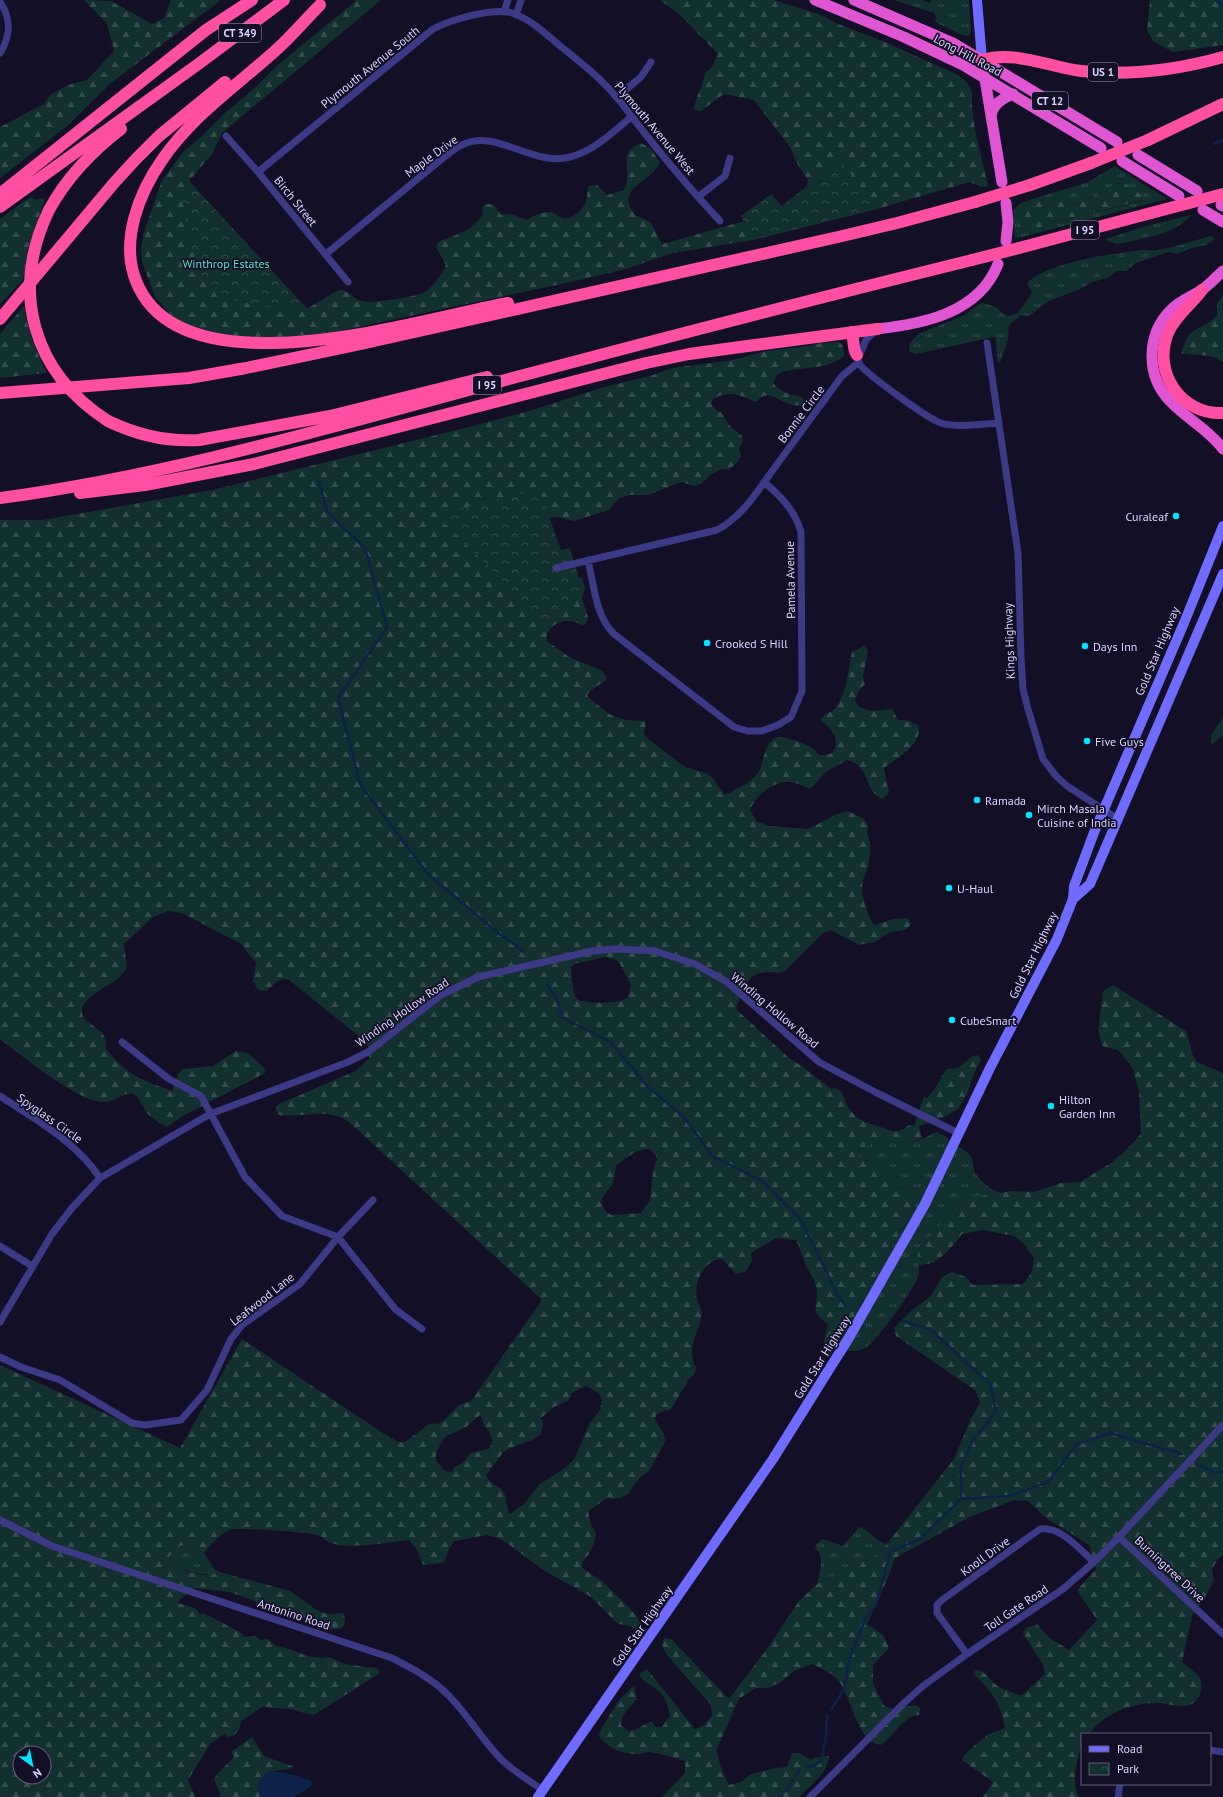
<svg xmlns="http://www.w3.org/2000/svg" width="1223" height="1797" font-family="'PT Sans',sans-serif">
<style>
.grass{fill:url(#grass-tufts);fill-rule:evenodd}
.forest{fill:url(#forest-firs);fill-rule:evenodd}
.park{fill:url(#park-crowns)}
.water{fill:#0c2248}
.lines{fill:none;stroke-linecap:round;stroke-linejoin:round}
.stream{stroke:#0c2248;stroke-width:2.5}
.minor{stroke:#3d3a85;stroke-width:7}
.secondary{stroke:#6f6bff;stroke-width:10}
.trunk{stroke:#e055d1;stroke-width:11}
.motorway{stroke:#ff4fa3;stroke-width:12}
.motorway-bridge{stroke:#ff4fa3;stroke-width:12}
.poi-dot{fill:#00e5ff;stroke:#130f26;stroke-width:1.5}
.labels{text-anchor:middle;dominant-baseline:central;stroke-width:3.5;stroke-linejoin:round;paint-order:stroke}
.shield{fill:#130f26;stroke:#9e99be;stroke-width:1}
.shield-label{font-size:11px;font-weight:bold;fill:#d9d4ff}
.street-label{font-size:12px;fill:#d9d4ff;stroke:#130f26}
.park-label{font-size:12px;fill:#5fe0c0;stroke:#130f26}
.poi-label{font-size:12px;fill:#d9d4ff;stroke:#130f26;text-anchor:start}
</style>
<defs>
<pattern id="grass-tufts" width="24" height="20" patternUnits="userSpaceOnUse"><rect width="24" height="20" fill="#12302f"/><path d="M3 7l-1-3M5 7V3M7 7l1-3M15 17l-1-3M17 17v-4M19 17l1-3" fill="none" stroke="#344d4e"/></pattern>
<pattern id="forest-firs" width="22" height="20" patternUnits="userSpaceOnUse"><rect width="22" height="20" fill="#12302f"/><path d="M5 1l3.5 6h-7zM16 11l3.5 6h-7z" fill="#344d4e"/></pattern>
<pattern id="park-crowns" width="20" height="18" patternUnits="userSpaceOnUse"><rect width="20" height="18" fill="#12302f"/><path d="M2 6a3 3 0 1 1 6 0M12 15a3 3 0 1 1 6 0" fill="none" stroke="#344d4e"/></pattern>
</defs>
<rect width="100%" height="100%" fill="#130f26"/>
<!-- grass -->
<path class="grass" d="M894,0H922L930,3L931,0H969L971,30L969,36L962,35L935,22L936,17L934,13Z
M1115,166L1167,199L1018,238L1015,237L1013,211L1019,204L1035,198L1086,183ZM1116,183L1126,184L1143,201L1076,217L1051,222L1039,229L1054,199L1073,205L1102,193Z
M1191,215C1175,235 1141,239 1117,244L1110,242L1105,239L1146,226Z
M1210,236L1214,237V240L1206,245L1192,248L1177,254L1168,252L1136,263L1126,271H1117L1107,278L1092,282L1080,289L1049,301L1029,316L1021,315L1009,325L1008,339L1000,363L997,360L996,339L994,337L916,354L909,352L910,343L918,334L965,315L979,304L983,303L996,307L1005,315L1009,316L1018,313L1032,293L1027,283C1049,262 1111,254 1141,250C1146,249 1151,251 1156,250C1174,248 1192,241 1210,236Z
M936,1132L943,1135L969,1154C974,1159 972,1165 975,1172C978,1179 984,1183 990,1188L984,1196L959,1198L950,1215L918,1251C918,1259 920,1269 918,1276C915,1288 875,1344 865,1348C855,1353 844,1350 834,1349L850,1324L918,1199L911,1191L897,1187C890,1178 888,1167 877,1162C870,1159 864,1162 858,1158V1152C874,1137 893,1144 912,1142C918,1141 931,1135 936,1132Z
M862,1527L878,1540L886,1544L878,1555L817,1584C819,1572 826,1558 815,1548L816,1544L823,1539L843,1546L858,1528Z
M189,1545L204,1553L215,1570L223,1573C201,1576 184,1575 169,1557L174,1548Z"/>
<!-- forest -->
<path class="forest" d="M84,0L111,1L152,24L164,18L171,0H221L111,83L67,126L0,178V127L44,104L51,94L71,84L87,80L114,51L107,24Z
M357,0H381L222,133L212,154L189,181L285,286L307,308C316,305 334,291 340,290C347,289 354,299 361,301C371,304 416,297 425,292C432,288 444,272 446,265L436,247L438,242C457,234 471,232 483,214L482,208L485,204C494,203 497,208 501,215L510,214L527,220C533,215 543,212 551,212C555,213 558,216 562,218C569,221 579,213 583,207C588,201 586,194 589,186L597,185L607,195L624,190C634,170 615,153 641,143L650,148L660,162C654,180 619,186 631,209C633,211 634,215 637,216C642,218 647,220 651,223L662,244L744,221L784,216L799,193L807,186L808,180L798,165L790,147L754,100L724,94L701,111L694,110C695,97 703,87 705,73L712,67L718,54L679,14L660,0H774L824,16L836,23L885,42L956,74L966,81L972,91V107L975,130L988,186L981,187L970,182L877,209L753,240L673,253L626,269L580,280L330,333L265,338L233,336L189,326L172,316L155,297L142,262L141,249L143,235L162,180L184,151L203,135L225,113L256,87L279,64Z
M1150,0H1223V45L1173,52L1153,41L1147,30Z
M1116,183L1126,184L1143,196L1144,200L1076,217L1051,222L1039,229L1022,234L1018,229L1017,217L1030,203L1054,199L1074,205L1102,193Z
M32,197L35,200L42,198L45,200L28,248L23,280L0,304V219L27,199Z
M1223,294V362C1208,352 1197,357 1181,353L1184,344L1190,333L1213,320L1217,314V304Z
M24,306C28,331 35,350 47,373L0,378V334Z
M839,342C844,346 844,350 844,356L839,360L824,366L784,371L777,375L773,383C780,393 791,394 802,397L805,402C795,412 779,397 768,395L761,397L756,402C741,395 727,389 712,400V405L716,410L722,413L729,425L742,436L743,442L739,448C743,459 736,464 728,470L721,469L710,475L701,484L694,486L681,482L648,495H629L618,499L609,510L574,521L557,517L550,518L548,528L575,576L582,578L585,588L582,598L588,617L585,625C579,625 575,621 570,621C558,620 545,628 547,641L569,657L598,669L603,672L607,678C602,686 589,688 587,696L609,714L625,720L644,721L646,723L644,733L647,738L685,767L706,773L712,777L724,794C729,794 733,791 738,788C747,784 754,779 759,771C765,760 763,743 777,737C782,735 809,745 814,749C816,751 816,754 820,755C824,756 828,754 832,753C842,740 831,728 820,720L825,714C846,710 848,669 852,652L864,646L868,651L863,677L865,684L859,690L855,700L859,707L872,711L892,709L898,720L909,721L919,726C921,746 898,757 884,768L889,793L882,799C879,797 875,795 874,793C864,781 867,765 847,760L826,772L810,789C803,786 796,782 789,782C773,781 755,796 750,810L756,821L769,826L808,829L837,814L848,811L864,819L868,826C866,837 869,834 870,844C872,855 867,870 863,880C859,893 868,915 874,925L894,919L907,918L912,924L905,930L890,932L875,942L859,945L831,930L822,934L785,971C778,974 774,972 766,972C746,973 742,992 736,1009L789,1058L802,1066L831,1089L835,1088L842,1092C850,1118 860,1121 884,1128C888,1129 891,1132 896,1131C901,1131 905,1127 910,1125L914,1126L924,1096L926,1098C937,1091 939,1078 947,1069L958,1068L971,1057L978,1055L981,1059L973,1076L968,1092L958,1109L945,1117L919,1126L922,1138C901,1149 877,1134 858,1152V1158C864,1162 871,1159 877,1162C888,1167 890,1178 897,1187L911,1191L918,1199L850,1324L834,1349L825,1355C821,1340 826,1338 828,1324C806,1310 821,1304 816,1286C814,1278 808,1271 805,1263C802,1255 800,1248 796,1240L776,1238L751,1253L752,1261L746,1271L736,1274L722,1259C704,1259 693,1284 697,1299C698,1304 702,1309 702,1314C699,1332 685,1349 696,1367L695,1373L688,1380L672,1408L669,1411L665,1410L656,1415L655,1420L664,1434L665,1441L653,1464L649,1471L640,1477L628,1494L620,1498L611,1499L607,1498L588,1511L591,1524L596,1533L594,1543L589,1554L582,1562V1568L602,1581L636,1615L642,1627L637,1629L627,1625L618,1624L591,1597L545,1571L501,1539L487,1535L454,1541C448,1548 448,1555 443,1563L423,1565L417,1550L409,1540C386,1542 353,1550 330,1543C327,1542 324,1538 320,1536C312,1532 236,1527 229,1530C220,1534 210,1545 204,1553C188,1545 180,1540 169,1557L175,1564L188,1572L203,1575L223,1573L290,1591L315,1609L327,1614L343,1613L345,1618L344,1626L339,1629H330L230,1592L194,1588L179,1600L178,1603L195,1608L200,1614H205L240,1632L244,1637L255,1636L261,1640L268,1639L276,1646L289,1649L307,1656L321,1658L330,1657L344,1664L376,1668L379,1669L380,1673L314,1715L288,1709L262,1707L241,1721C240,1728 238,1736 228,1737L224,1734L210,1744L188,1780L195,1797H0V1365L180,1448L242,1339L389,1437L399,1442H405L429,1424L441,1423L459,1405L471,1401L542,1300L348,1121C324,1107 305,1118 279,1115L276,1111V1107L281,1103L356,1071L369,1059V1048L365,1041L289,980C278,976 274,986 266,991L258,990L253,981L256,963L241,944L182,913L168,911L153,917L124,944L127,968C123,972 120,977 116,980C108,986 79,1000 82,1013C84,1027 109,1026 106,1049C128,1076 140,1079 172,1091L178,1074L183,1069L213,1066L236,1051L248,1053L265,1069V1073L181,1117L167,1127C164,1126 148,1115 147,1113C142,1106 140,1097 132,1093C121,1094 114,1102 103,1102C78,1102 21,1055 0,1039V520H43L212,490L469,427L529,411L604,387L650,376L672,368L733,360L766,351L809,346L820,343ZM605,957L616,960L620,964L631,985L628,997C626,998 623,1000 620,1001C613,1003 582,1004 577,999C573,996 571,972 571,967L574,964ZM648,1149L655,1153L657,1159L653,1171L650,1200L641,1213L611,1215L605,1211L601,1202C603,1194 607,1192 612,1185C615,1180 615,1172 616,1165L635,1152ZM586,1386L599,1393L602,1400L600,1410L589,1424L575,1458L565,1468L540,1484L524,1504L510,1514C505,1508 508,1500 504,1493C499,1485 490,1485 486,1475L502,1454L508,1449L532,1440L540,1435L543,1424L541,1418L554,1407L569,1400L572,1393ZM480,1415C483,1419 482,1422 484,1425C490,1433 496,1440 489,1449L470,1453L463,1463L454,1467L452,1472L445,1471L436,1460V1454L442,1441L447,1436L466,1427ZM20,1753H44V1777H20Z
M1223,718V735L1211,745V735Z
M1113,985L1186,1031L1193,1056L1197,1062L1223,1073V1555L1218,1559L1212,1569L1214,1580L1206,1596L1192,1616L1182,1662C1187,1667 1195,1671 1199,1677C1205,1686 1200,1701 1190,1705C1180,1708 1169,1704 1159,1703C1133,1702 1104,1713 1089,1734H1082C1082,1755 1068,1777 1079,1797H983L993,1782L962,1760L967,1752L987,1735L1005,1728C1000,1701 992,1693 974,1674L975,1670C985,1669 988,1679 995,1684C1002,1690 1013,1692 1021,1696L1045,1674L1043,1665L1023,1633L1026,1628L1037,1624L1048,1637L1069,1650L1097,1620L1077,1590L1096,1569L1089,1545L1045,1517L1028,1501L1014,1500L970,1517L895,1558L889,1575L867,1624L883,1635L889,1648L873,1665V1683L884,1706L893,1709L916,1705L920,1708L919,1715C905,1714 893,1737 881,1745C855,1742 852,1693 836,1678C830,1672 820,1668 812,1664L794,1671L781,1682L768,1688H755L739,1699L716,1751L723,1773L729,1785L741,1782L751,1774L776,1768L787,1767L792,1753H799L811,1760L813,1758L829,1756C828,1773 811,1785 799,1797H662L685,1773V1761C674,1758 662,1754 651,1752C646,1752 641,1754 636,1754C621,1754 606,1747 598,1735L618,1701L634,1686L637,1699C630,1707 621,1714 621,1725L628,1731L637,1729L651,1721L656,1727H662L670,1715C668,1706 666,1699 660,1692C653,1685 643,1684 639,1674L647,1669L695,1729L705,1725L712,1715L711,1705L667,1655L662,1645L664,1638L671,1639L729,1699L764,1653L799,1601L817,1584L878,1555L954,1459L971,1418L980,1403L976,1391L896,1336L894,1328L911,1311L931,1296L942,1277L952,1272L966,1277L973,1285L1023,1284L1032,1272L1034,1258L1024,1244L1014,1236L983,1230L962,1234C954,1245 945,1255 934,1262C929,1265 924,1263 918,1266V1251L950,1215L959,1198L984,1196L990,1188L1000,1193L1011,1191L1034,1192L1061,1183L1080,1182L1111,1163L1124,1152L1141,1134L1139,1091L1132,1067L1118,1050L1102,1046L1098,1031L1103,991Z
M252,1737L264,1756L292,1766L293,1768L270,1772L259,1785L258,1789L262,1797H221L214,1779C219,1770 229,1764 234,1756L231,1752Z"/>
<!-- park -->
<path class="park" d="M840,160L877,209L753,240L741,216L771,194L782,206Z
M189,181L301,302L299,307L283,309L236,301L208,285L202,275L196,261L186,229L183,200Z
M539,489L561,550L570,548L583,591L546,624L436,515Z"/>
<!-- water -->
<path class="water" d="M273,1771L300,1776V1778L310,1780L313,1785L294,1797H260C254,1784 260,1775 273,1771Z"/>
<g class="lines">
<!-- stream -->
<path class="stream" d="M1216,0L1223,6
M1214,144L1223,140
M319,481L327,512L365,548L387,627L338,698L360,784L427,873L499,934L520,948L523,952
M547,985L556,997L563,1018L611,1042L647,1086L684,1117L712,1156L764,1182L801,1220L838,1296L845,1305
M902,1321L931,1330L991,1385L996,1412L973,1440L961,1466V1499
M1196,1464L1215,1472H1223
M831,1710L844,1689L850,1658L866,1617L876,1606L890,1552L920,1539L961,1499L1009,1496L1048,1482L1077,1444L1110,1433L1182,1454
M807,1767L814,1766L821,1761L826,1737L827,1715
M797,1775L800,1770
M786,1791L793,1780
M779,1797L782,1796"/>
<!-- minor -->
<path class="minor" d="M0,2C11,18 11,36 0,53
M504,12L508,0
M516,15L521,0
M617,97L641,77L651,62
M226,136L258,172L348,282
M258,172L433,29C450,20 493,7 512,13C530,19 545,33 559,45C579,61 601,78 617,98C623,104 627,111 632,117C660,153 689,188 720,221
M698,197L725,176L730,158
M326,254L443,158C450,153 456,147 464,144C497,129 533,167 570,157C594,151 613,132 631,117
M877,329L866,340L861,352L857,355C857,359 858,363 861,366C871,377 928,419 941,423C958,428 981,424 999,423
M987,343L1018,553L1021,657L1023,689L1028,709L1043,759L1056,776L1067,786L1118,819
M588,560C594,585 595,615 614,634L734,727L748,731H762L778,725L791,717L802,691L801,532C795,511 781,496 764,482
M556,568L717,530C744,516 760,487 778,463C799,434 821,405 842,376L859,362
M122,1042L169,1079L201,1096L245,1177L282,1216L338,1237L395,1309L422,1329
M0,1096C35,1120 76,1141 100,1178
M0,1246L32,1266
M0,1322L52,1234L72,1208L100,1178L210,1114L348,1062L368,1052L441,995L478,977L592,951L616,949L655,951L695,964L727,982L819,1062L875,1092L958,1133
M0,1357L21,1367L60,1380L132,1423L145,1425L181,1420L207,1390L231,1339L242,1325L300,1284L338,1237L373,1200
M0,1520L52,1546L392,1658C411,1668 431,1678 446,1693C466,1712 480,1737 499,1757C511,1770 528,1780 543,1790
M1119,1537L1223,1634
M967,1654L937,1613V1605L942,1600L1040,1529C1061,1526 1079,1549 1094,1562
M1210,1750L1223,1752
M810,1797L905,1702L923,1686L967,1654L1063,1589L1094,1562L1119,1537L1223,1425
M1118,1797L1120,1784"/>
<!-- secondary -->
<path class="secondary" d="M977,0L982,60
M1073,899L1090,884L1223,574
M538,1797L773,1459L850,1336L925,1204L990,1068L1057,939L1073,899L1074,886L1095,830L1184,623L1223,526"/>
<!-- trunk -->
<path class="trunk" d="M815,0L904,37L963,65L1101,148
M854,0L953,43L1117,142
M984,73L1002,182
M991,117C992,104 1002,99 1013,94
M1138,155L1197,191
M1122,161L1179,196
M1006,203L1008,222L1006,241
M1221,205L1223,206
M1203,210L1223,222
M1223,271C1216,277 1210,284 1203,289C1193,296 1181,300 1172,309C1146,334 1145,376 1171,402C1187,419 1209,430 1223,449
M877,329C923,324 979,313 998,264"/>
<!-- motorway -->
<path class="motorway" d="M320,5C305,20 291,37 275,51C235,87 193,115 162,160C139,193 120,241 136,281C181,396 420,319 508,303
M982,60C1015,50 1049,67 1081,71C1129,76 1177,70 1223,57
M1148,140L1223,104
M1030,185L1091,163
M0,194L206,30L252,0
M0,207L197,65L284,0
M49,210C67,177 91,152 121,129
M1019,248L1151,213
M1202,290C1191,305 1175,316 1168,333C1152,372 1181,415 1223,413
M0,319L114,183L136,159L159,136L225,82
M851,332C855,340 852,349 857,355
M0,393L189,378L246,368L361,344L838,237L897,223L975,202
M108,421C137,435 167,442 199,440L330,416L487,377
M80,493L145,485L254,464L646,363L689,354L740,347L877,329
M0,498C173,475 341,424 509,379C663,338 818,298 972,260"/>
<!-- motorway-bridge -->
<path class="motorway-bridge" d="M1091,163L1148,140
M975,202L1030,185
M49,210C10,291 32,372 108,421
M1151,213L1223,194
M972,260L1019,248"/>
</g>
<!-- markers -->
<g class="poi-dot">
<circle cx="1176" cy="516" r="4"/>
<circle cx="707" cy="643" r="4"/>
<circle cx="1085" cy="646" r="4"/>
<circle cx="1087" cy="741" r="4"/>
<circle cx="977" cy="800" r="4"/>
<circle cx="1029" cy="815" r="4"/>
<circle cx="949" cy="888" r="4"/>
<circle cx="952" cy="1020" r="4"/>
<circle cx="1051" cy="1106" r="4"/>
</g>
<g class="labels">
<!-- shield labels -->
<g class="shield">
<rect x="219" y="24" width="42" height="18" rx="3"/>
<rect x="1088" y="63" width="30" height="18" rx="3"/>
<rect x="1032" y="92" width="36" height="18" rx="3"/>
<rect x="1071" y="221" width="28" height="18" rx="3"/>
<rect x="473" y="376" width="28" height="18" rx="3"/>
</g>
<g class="shield-label">
<text x="240" y="33">CT 349</text>
<text x="1103" y="72">US 1</text>
<text x="1050" y="101">CT 12</text>
<text x="1085" y="230">I 95</text>
<text x="487" y="385">I 95</text>
</g>
<!-- street labels -->
<g class="street-label">
<text transform="translate(968 55) rotate(28)">Long Hill Road</text>
<text transform="translate(370 67) rotate(-39)">Plymouth Avenue South</text>
<text transform="translate(655 128) rotate(50)">Plymouth Avenue West</text>
<text transform="translate(431 156) rotate(-36)">Maple Drive</text>
<text transform="translate(296 201) rotate(51)">Birch Street</text>
<text transform="translate(801 414) rotate(-53)">Bonnie Circle</text>
<text transform="translate(790 580) rotate(-91)">Pamela Avenue</text>
<text transform="translate(1009 641) rotate(-92)">Kings Highway</text>
<text transform="translate(1157 651) rotate(-67)">Gold Star Highway</text>
<text transform="translate(1033 955) rotate(-64)">Gold Star Highway</text>
<text transform="translate(775 1010) rotate(40)">Winding Hollow Road</text>
<text transform="translate(402 1012) rotate(-35)">Winding Hollow Road</text>
<text transform="translate(50 1118) rotate(35)">Spyglass Circle</text>
<text transform="translate(262 1299) rotate(-38)">Leafwood Lane</text>
<text transform="translate(822 1357) rotate(-58)">Gold Star Highway</text>
<text transform="translate(985 1556) rotate(-36)">Knoll Drive</text>
<text transform="translate(1170 1569) rotate(43)">Burningtree Drive</text>
<text transform="translate(1016 1608) rotate(-34)">Toll Gate Road</text>
<text transform="translate(294 1614) rotate(18)">Antonino Road</text>
<text transform="translate(642 1626) rotate(-55)">Gold Star Highway</text>
</g>
<!-- park labels -->
<g class="park-label">
<text x="226" y="263">Winthrop Estates</text>
</g>
<!-- poi labels -->
<g class="poi-label">
<text x="1168" y="516" text-anchor="end">Curaleaf</text>
<text x="715" y="643">Crooked S Hill</text>
<text x="1093" y="646">Days Inn</text>
<text x="1095" y="741">Five Guys</text>
<text x="985" y="800">Ramada</text>
<text x="1037" y="808">Mirch Masala<tspan x="1037" dy="14">Cuisine of India</tspan></text>
<text x="957" y="888">U-Haul</text>
<text x="960" y="1020">CubeSmart</text>
<text x="1059" y="1099">Hilton<tspan x="1059" dy="14">Garden Inn</tspan></text>
</g>
</g>
<!-- legend -->
<rect x="1081" y="1733" width="130" height="52" fill="#130f26" stroke="#625e7d"/>
<rect x="1089" y="1746" width="20" height="6" fill="#6f6bff" stroke="#625e7d"/>
<text x="1117" y="1753" font-size="12" fill="#d9d4ff">Road</text>
<rect x="1089" y="1763" width="20" height="12" fill="url(#park-crowns)" stroke="#625e7d"/>
<text x="1117" y="1773" font-size="12" fill="#d9d4ff">Park</text>
<!-- north arrow -->
<g transform="translate(32 1765) rotate(147)"><circle r="19" fill="#130f26" stroke="#625e7d"/>
<path d="M0-3L7 15L0 10L-7 15Z" fill="#00e5ff"/>
<text y="-6" font-size="11" font-weight="bold" text-anchor="middle" fill="#d9d4ff">N</text>
</g>
</svg>
